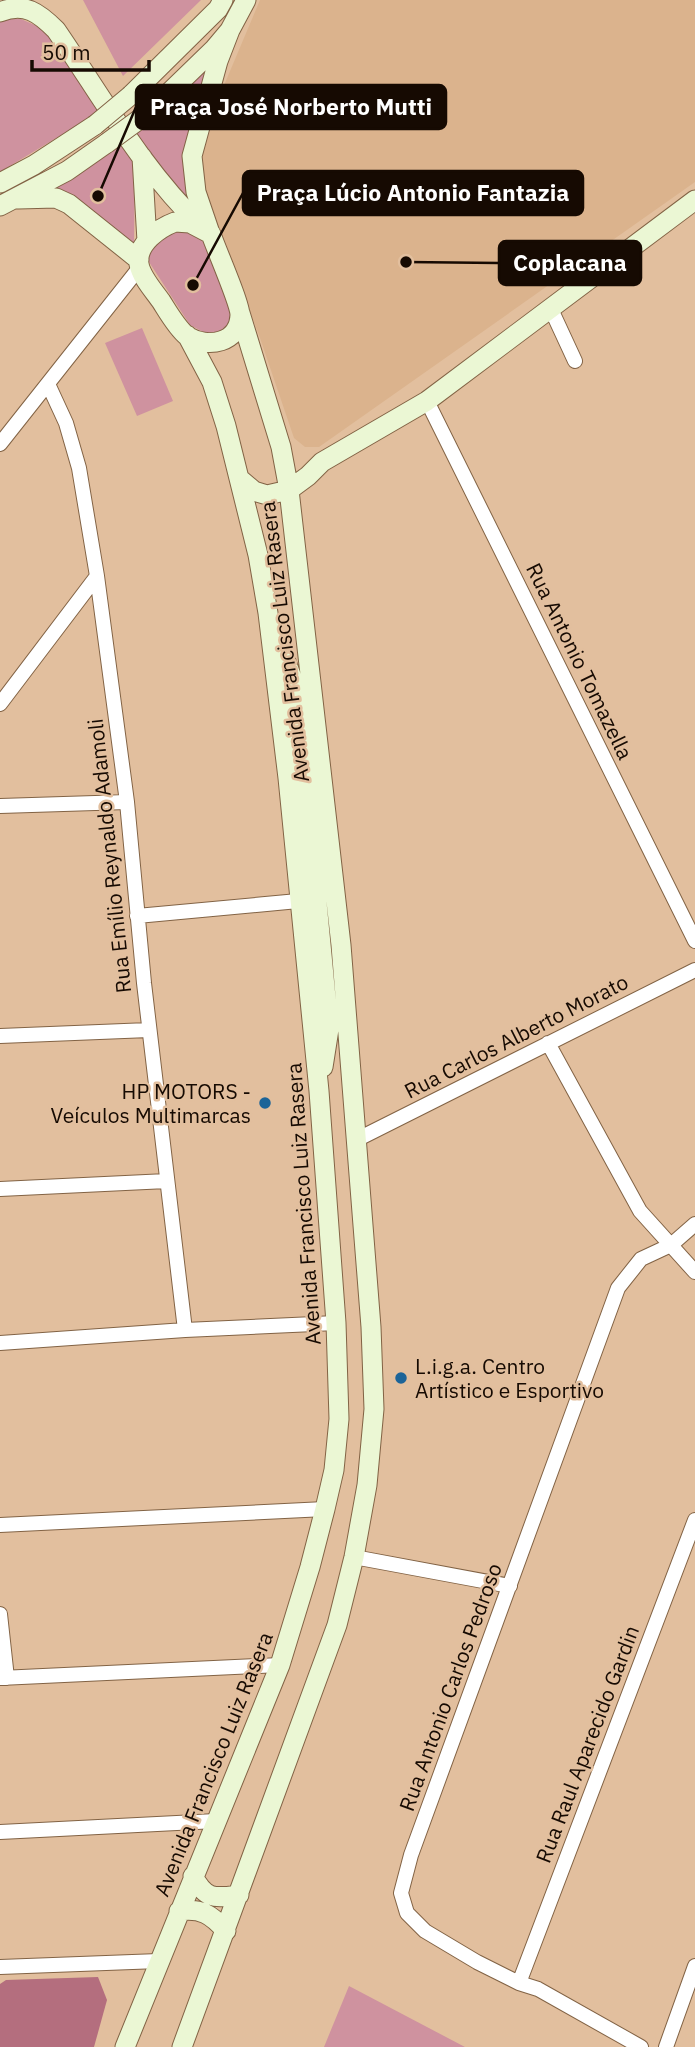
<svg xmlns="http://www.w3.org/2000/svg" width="695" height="2047" font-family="'IBM Plex Sans',sans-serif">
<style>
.built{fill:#dbb38d}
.green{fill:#cf929f}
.forest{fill:#b46e7e}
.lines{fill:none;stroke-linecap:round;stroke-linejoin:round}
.street-casing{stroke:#826345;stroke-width:16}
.secondary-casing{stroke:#826345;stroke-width:21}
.street{stroke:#fff;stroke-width:14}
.secondary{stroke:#ebf7d4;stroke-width:19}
.secondary-bridge-casing{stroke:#826345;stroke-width:21;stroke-linecap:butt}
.secondary-bridge{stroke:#ebf7d4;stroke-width:19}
.poi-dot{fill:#1c6498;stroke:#e2bf9e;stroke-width:2.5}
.labels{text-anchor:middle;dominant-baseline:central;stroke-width:5;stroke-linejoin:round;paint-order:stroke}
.street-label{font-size:21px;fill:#160a02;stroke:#e2bf9e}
.poi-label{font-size:21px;fill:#160a02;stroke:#e2bf9e;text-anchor:end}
.leader{fill:none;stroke:#160a02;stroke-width:2.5}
.callout-dot{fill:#160a02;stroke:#e2bf9e;stroke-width:2.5}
.callout{fill:#160a02;stroke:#160a02;stroke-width:2.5}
.callout-label{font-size:23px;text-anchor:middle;font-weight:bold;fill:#fff}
</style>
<rect width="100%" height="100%" fill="#e2bf9e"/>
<!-- built -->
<path class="built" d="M260,0H695V182L319,447H305L294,438L260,338L202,185L203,153L225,83Z"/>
<!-- green -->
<path class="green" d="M83,0H201L123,76Z
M3,19H21L44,29L101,111L0,172V20Z
M208,64L182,157L196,210L181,197L134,132Z
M123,141L135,163L134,247L46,190Z
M177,230L202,237L232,310L231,325L220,335L205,333L190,325L147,259L162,233Z
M142,328L173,401L137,416L105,343Z
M349,1986L465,2047H324Z"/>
<!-- forest -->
<path class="forest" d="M98,1977L107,2000L94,2047H0V1984L6,1980Z"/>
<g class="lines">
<!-- street casing -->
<g class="street-casing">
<path id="street" d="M550,307L575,361
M48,384L66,423L79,468L97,576L127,802L144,983L185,1330
M427,401L695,941
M0,444L140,267
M0,704L97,576
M0,806L127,802
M137,916L298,901
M0,1036L149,1030
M548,1043L640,1211L695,1272
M356,1140L695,970
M0,1189L167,1181
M0,1343L185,1330L336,1323
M0,1525L325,1509
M354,1557L510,1586
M0,1614L7,1678
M0,1678L280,1665
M0,1832L216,1821
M0,1967L159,1961
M519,1983L695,1520
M641,2047L538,1989L519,1983L477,1962L425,1931L407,1913L401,1893L411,1855L618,1288L641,1259L671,1245L695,1224
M666,2047L695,1966"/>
</g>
<!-- secondary casing -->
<g class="secondary-casing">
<path id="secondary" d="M0,12C25,2 39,13 56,30C102,97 143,171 202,227
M131,95L218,9L223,0
M148,113L214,49L230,30L246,0
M142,157L147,241
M0,183L34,165L95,125
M18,199L56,198L69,204L139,260
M0,206L67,171L107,143
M175,222L190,223L211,234C216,249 240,303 240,315C239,343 208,349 187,336C177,328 168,312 161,301C154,291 141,277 139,264C136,244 159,228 175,222Z
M210,233L196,192L192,156L218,61L230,30
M241,480L254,491L267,495L289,490L308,476L322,462L427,401L695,200
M279,643L291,675L305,776L329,1029L323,1067
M193,1876C206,1900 214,1898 239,1895
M179,1911C201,1908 211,1914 226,1931
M125,2047L280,1665L310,1567L325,1509L334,1470L339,1419L336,1323L319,1091L288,778L268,613L258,555L226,426L212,382L187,335
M182,2047L337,1625L354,1557L367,1485L374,1409L371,1327L341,945L289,490L281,447L240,313"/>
</g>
<!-- street -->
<use href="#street" class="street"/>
<!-- secondary -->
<use href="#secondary" class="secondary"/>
<!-- secondary-bridge casing -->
<g class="secondary-bridge-casing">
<path id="secondary-bridge" d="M95,125L131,95
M107,143L148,113"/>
</g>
<!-- secondary-bridge -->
<use href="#secondary-bridge" class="secondary-bridge"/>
</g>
<!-- markers -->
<g class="poi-dot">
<circle cx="265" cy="1103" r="7"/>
<circle cx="401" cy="1378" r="7"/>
</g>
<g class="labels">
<!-- street labels -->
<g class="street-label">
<text transform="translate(284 642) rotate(-97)">Avenida Francisco Luiz Rasera</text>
<text transform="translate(580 661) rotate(64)">Rua Antonio Tomazella</text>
<text transform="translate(109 856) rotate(-96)">Rua Emílio Reynaldo Adamoli</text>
<text transform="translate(516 1036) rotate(-27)">Rua Carlos Alberto Morato</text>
<text transform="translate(303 1204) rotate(-94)">Avenida Francisco Luiz Rasera</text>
<text transform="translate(450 1687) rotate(-70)">Rua Antonio Carlos Pedroso</text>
<text transform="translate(587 1744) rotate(-69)">Rua Raul Aparecido Gardin</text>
<text transform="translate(213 1764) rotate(-68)">Avenida Francisco Luiz Rasera</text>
</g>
<!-- poi labels -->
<g class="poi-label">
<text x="251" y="1091">HP MOTORS -<tspan x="251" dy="24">Veículos Multimarcas</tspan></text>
<text x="415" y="1366" text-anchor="start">L.i.g.a. Centro<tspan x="415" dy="24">Artístico e Esportivo</tspan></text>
</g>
</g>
<!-- callouts -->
<path class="leader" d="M98 196L136 107M193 285L243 193M406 262L499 263"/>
<g class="callout-dot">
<circle cx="98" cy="196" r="7"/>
<circle cx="193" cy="285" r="7"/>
<circle cx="406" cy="262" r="7"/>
</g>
<g class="callout">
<rect x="136" y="85" width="310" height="44" rx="7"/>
<rect x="243" y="171" width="340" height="44" rx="7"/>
<rect x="499" y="241" width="142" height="44" rx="7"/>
</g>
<g class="callout-label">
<text x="291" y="115">Praça José Norberto Mutti</text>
<text x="413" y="201">Praça Lúcio Antonio Fantazia</text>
<text x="570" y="271">Coplacana</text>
</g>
<!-- scale -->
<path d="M32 60v10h117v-10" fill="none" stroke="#160a02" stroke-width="3.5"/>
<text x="42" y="60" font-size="21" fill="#160a02" stroke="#e2bf9e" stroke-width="5" paint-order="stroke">50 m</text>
</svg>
